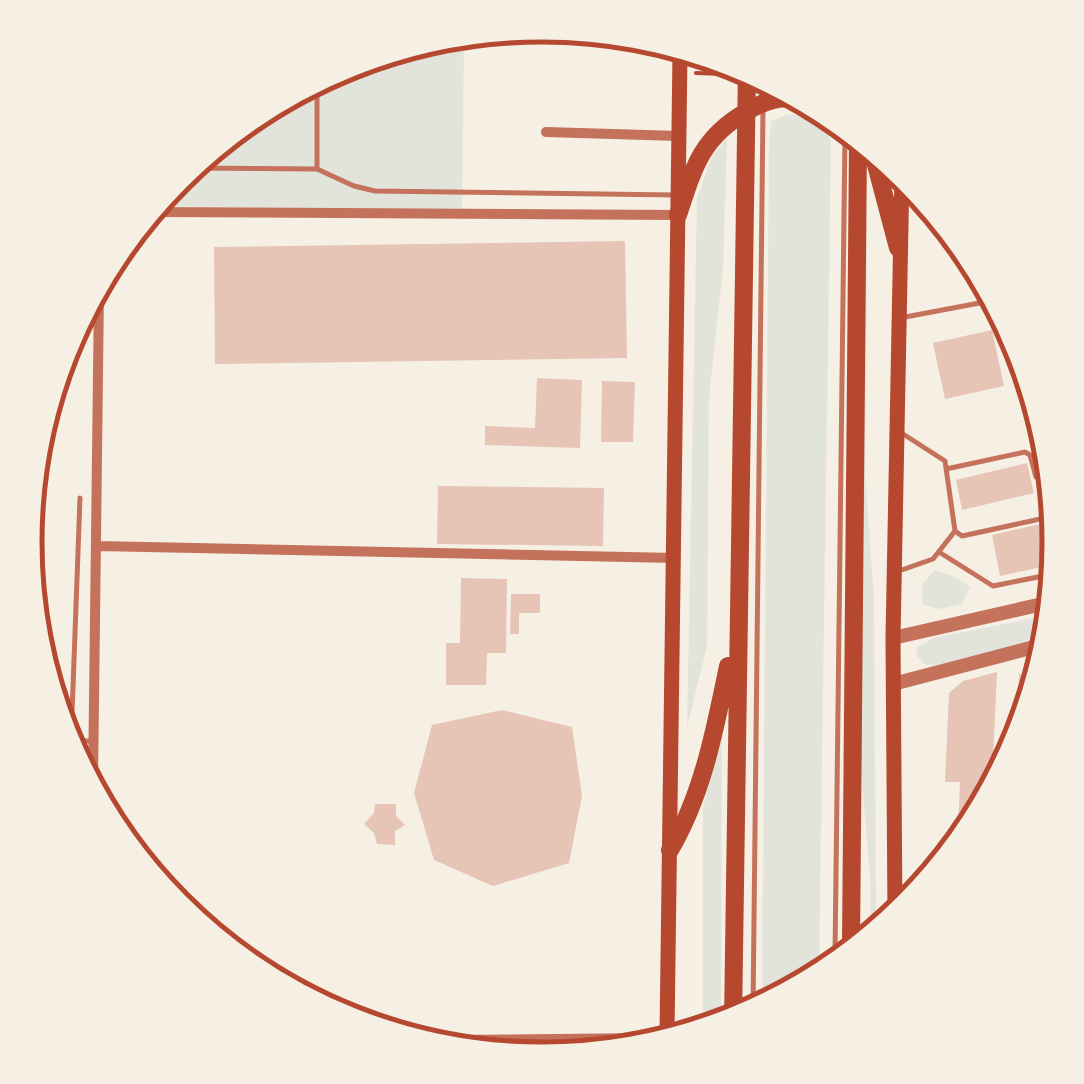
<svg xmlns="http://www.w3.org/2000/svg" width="1084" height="1084" font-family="Quicksand,sans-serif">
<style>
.green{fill:#e2e4dc}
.building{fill:#e6c5b7}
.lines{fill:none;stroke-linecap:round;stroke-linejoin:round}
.path{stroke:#b5482f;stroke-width:4}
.service{stroke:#c5725c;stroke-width:5}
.minor{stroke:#c5725c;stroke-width:10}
.tertiary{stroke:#c5725c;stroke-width:14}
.secondary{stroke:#b5482f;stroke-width:15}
.trunk{stroke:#b5482f;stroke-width:18}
.rim{fill:none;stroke:#b5482f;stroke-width:5}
</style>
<rect width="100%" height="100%" fill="#f6efe4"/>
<!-- green -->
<path class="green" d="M464,41L462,211L157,206L177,176L345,64Z
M803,114L822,120L831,141L819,966L762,1005L769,146L771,121L787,115Z
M727,138L723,268L709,398L707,645L687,728L697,198L712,157Z
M862,202L867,213L865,473L874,598L876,929L871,932L870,874L860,761Z
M935,570L955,577L970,587L962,604L938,609L922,604L923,583Z
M1044,616L1040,639L937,665H926L916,655L918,647L933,638Z
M722,721L721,1023L703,1027V809Z"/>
<!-- building -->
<path class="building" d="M625,241L627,358L215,364L214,247Z
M992,330L1004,386L945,399L933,343Z
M537,378L582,380L580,448L485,445V426L535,428Z
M602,381L635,382L633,442H601Z
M1027,463L1034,493L962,510L956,480Z
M438,486L604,488L603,546L437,544Z
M1044,523L1045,528L1056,525L1059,543L1055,564L1000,576L992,535Z
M461,578L507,579L506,653H487L486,685H446V643H460Z
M511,594H540V613H519V634H510Z
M997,672L992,782L958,832L960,782H945L949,693L963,681Z
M1019,674H1033L1019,741L1017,740Z
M502,710L572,727L582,796L569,863L493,886L434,860L414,793L432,725Z
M375,804H396V816L405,825L395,831V845L377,844L374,833L364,824L374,813Z"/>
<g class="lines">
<!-- path -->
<path class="path" d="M696,73L726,74"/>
<!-- service -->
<path class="service" d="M317,83V169
M763,97V80
M189,168L317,169L354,186L375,191L676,195
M900,318L990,301
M946,469L1025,452L1030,455L1036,477L1046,478
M955,531L962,536L1054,516
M939,552L993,586L1053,574
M896,572L933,559L955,531L945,461L900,432
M65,741H91
M71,741L80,498
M835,956L845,134
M753,1011L763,108"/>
<!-- minor -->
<path class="minor" d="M546,132L679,136
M153,212L678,215
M97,546L675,558
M93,783L99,292
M449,1040L647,1038"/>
<!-- tertiary -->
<path class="tertiary" d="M893,638L1047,603
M893,684L1038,646"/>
<!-- secondary -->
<path class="secondary" d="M895,916L893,638L902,173
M667,1034L680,53"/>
<!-- trunk -->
<path class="trunk" d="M869,151L875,161L898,248
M678,215C694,167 701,138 746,112C761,103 773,98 791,98
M670,850C703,794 715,729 728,666
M851,945L858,144
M733,1021L747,69"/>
</g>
<!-- crop -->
<path d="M0 0H1084V1084H0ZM42 542a500 500 0 1 1 1000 0a500 500 0 1 1-1000 0Z" fill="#f6efe4" fill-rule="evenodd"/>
<path class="rim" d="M42 542a500 500 0 1 1 1000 0a500 500 0 1 1-1000 0Z"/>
</svg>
